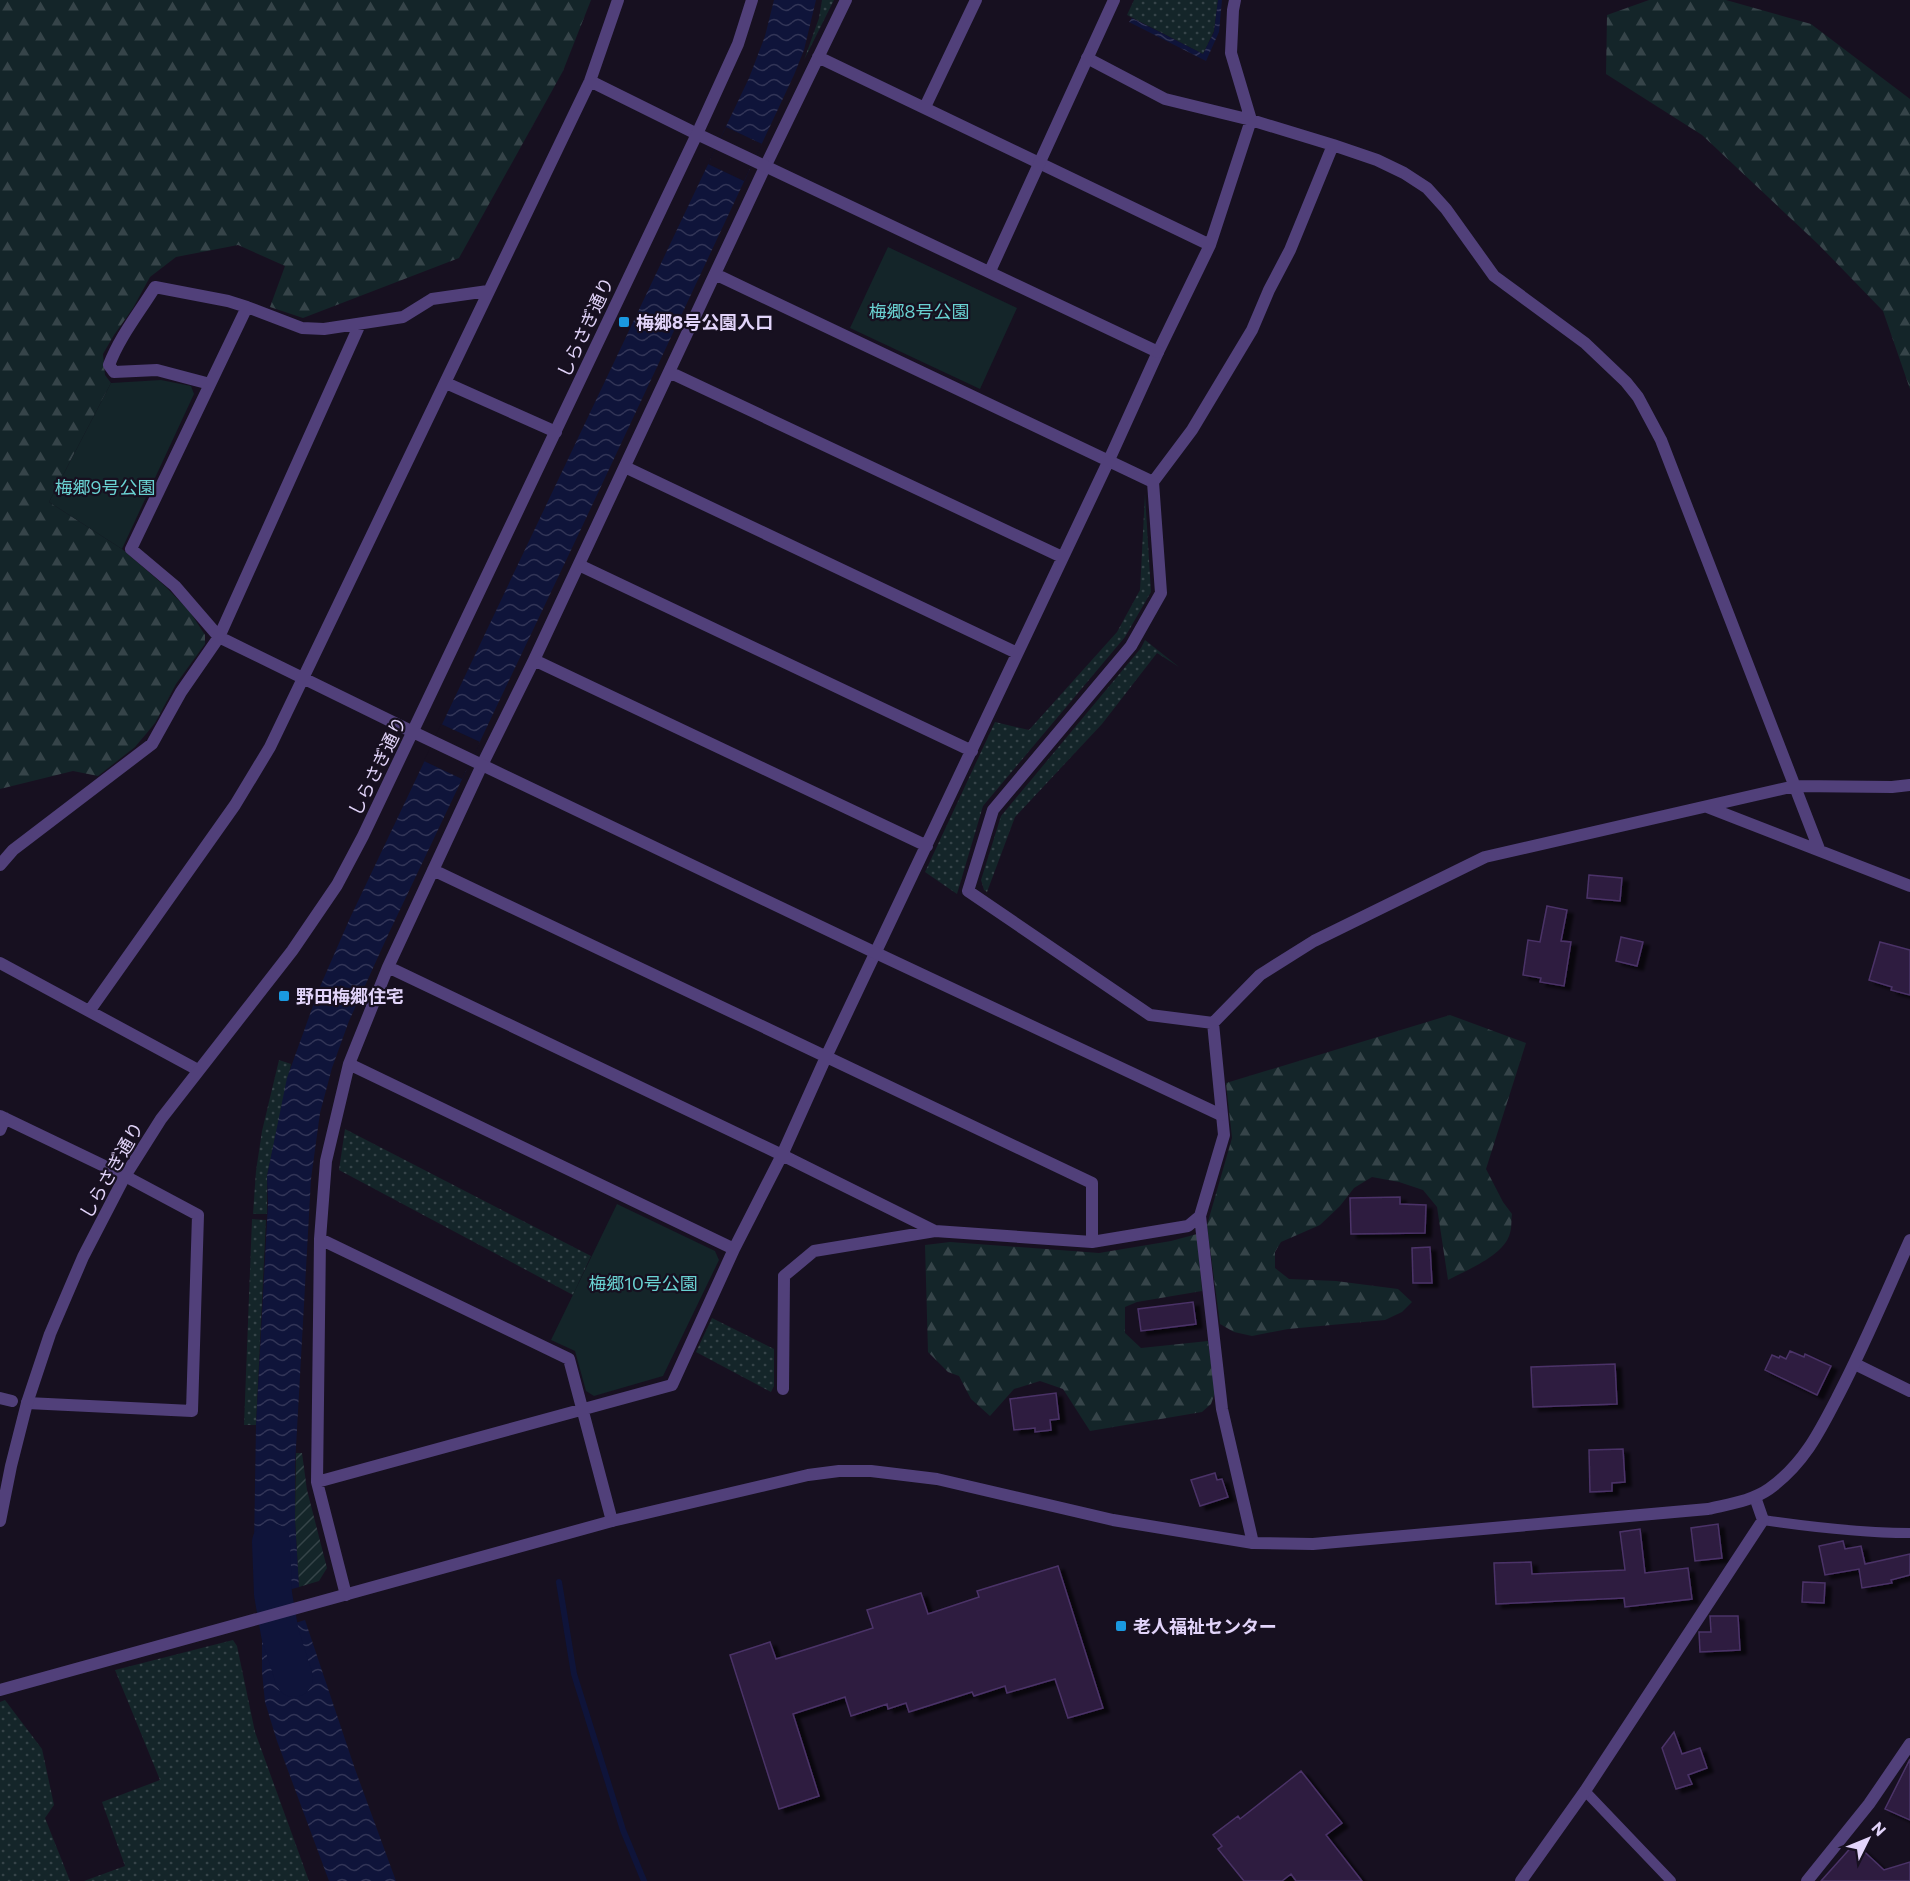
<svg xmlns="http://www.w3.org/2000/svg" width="1910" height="1881" font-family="Commissioner,'Noto Sans JP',sans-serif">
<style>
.grass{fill:url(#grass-dots)}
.forest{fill:url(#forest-firs)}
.park{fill:#142529}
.garden{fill:url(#garden-furrows)}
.water{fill:url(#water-waves)}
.pier{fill:#171020}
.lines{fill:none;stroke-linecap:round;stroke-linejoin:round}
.stream{stroke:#0f143a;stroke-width:6}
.river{stroke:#0f143a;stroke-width:38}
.building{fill:#2d1e3f;stroke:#4b3368;stroke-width:1.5;filter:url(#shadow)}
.service{stroke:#51407a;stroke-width:10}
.pedestrian{stroke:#51407a;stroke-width:12}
.minor{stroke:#51407a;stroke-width:12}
.tertiary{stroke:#51407a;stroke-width:12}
.poi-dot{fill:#1a99e0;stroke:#171020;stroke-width:2}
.labels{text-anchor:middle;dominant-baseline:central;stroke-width:4.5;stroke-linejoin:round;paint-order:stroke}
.park-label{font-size:18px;fill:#69d1d1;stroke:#171020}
.poi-label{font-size:18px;font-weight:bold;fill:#e2d4fa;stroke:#171020;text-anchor:start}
.street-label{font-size:18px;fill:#e2d4fa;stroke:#171020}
</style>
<defs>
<pattern id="grass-dots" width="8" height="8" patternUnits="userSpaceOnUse" patternTransform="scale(1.5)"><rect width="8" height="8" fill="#142529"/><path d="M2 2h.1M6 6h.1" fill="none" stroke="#364449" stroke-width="1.8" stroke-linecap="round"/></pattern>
<pattern id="forest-firs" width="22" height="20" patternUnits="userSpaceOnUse" patternTransform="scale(1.5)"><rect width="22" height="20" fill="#142529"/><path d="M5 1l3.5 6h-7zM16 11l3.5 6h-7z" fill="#364449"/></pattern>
<pattern id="garden-furrows" width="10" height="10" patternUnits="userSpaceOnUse" patternTransform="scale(1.5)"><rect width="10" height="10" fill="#142529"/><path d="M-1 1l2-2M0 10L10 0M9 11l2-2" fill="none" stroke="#364449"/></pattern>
<pattern id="water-waves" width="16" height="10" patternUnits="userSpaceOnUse" patternTransform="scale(1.5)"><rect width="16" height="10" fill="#0f143a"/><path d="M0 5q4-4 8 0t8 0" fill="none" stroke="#323557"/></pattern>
<filter id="shadow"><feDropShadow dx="6" dy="4" stdDeviation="1.5" flood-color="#0009"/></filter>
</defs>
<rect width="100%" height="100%" fill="#171020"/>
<!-- grass -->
<path class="grass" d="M822,0H834L804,60L819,18Z
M1134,0H1218L1214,31L1203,54L1127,15Z
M1145,494L1151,592L1125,637L983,806L957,894L925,872L995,722L1029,730L1117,632L1140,590Z
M1145,640L1179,667L1157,653L1102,724L1015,817L987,892L984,890L981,880L1001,816L1141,648Z
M279,1060L291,1064L267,1176V1214H253L256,1171L262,1131Z
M345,1129L591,1256L573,1295L339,1170Z
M252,1219L266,1220L256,1425H244Z
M712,1318L774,1349V1386L771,1392L696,1352Z
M233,1640L237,1646L255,1732L309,1881H84L125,1866L102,1802L160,1780L115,1670Z
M5,1700L42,1749L54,1805L45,1818L70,1881H0V1702Z"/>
<!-- forest -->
<path class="forest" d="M0,0H591L563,71L459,258L303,318L270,307L285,266L238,245L176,257L150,277L133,308L114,335L103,354L105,375L111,383L49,502L122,549L166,587L190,612L205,635V644L176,684L155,723L146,734L135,747L98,776L73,771L0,789Z
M1649,0H1726L1811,24L1910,99V389L1883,311L1819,245L1702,135L1606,74L1607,15Z
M1450,1015L1526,1043L1486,1169L1503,1202L1512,1214C1511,1220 1512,1227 1510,1233C1505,1255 1467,1270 1448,1280L1437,1207L1423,1190L1399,1182L1372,1177L1354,1188L1340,1206L1320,1225L1281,1242L1275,1252V1268L1289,1279L1336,1281L1398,1289L1412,1302L1402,1312L1385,1320L1288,1329L1252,1336L1234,1332L1220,1324L1207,1225L1232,1138L1226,1083Z
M1197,1234L1202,1291L1137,1302L1125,1307V1333L1141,1348L1208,1341L1215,1393L1211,1404L1202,1412L1090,1431L1063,1389L1040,1381L1014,1389L990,1416L971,1399L959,1376L948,1372L928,1352L925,1245L950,1242L1099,1253L1171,1241Z"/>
<!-- park -->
<path class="park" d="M888,247L1017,308L980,389L850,328Z
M161,380L191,386L194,394L122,549L49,502L111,383Z
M617,1204L715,1251L719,1260L663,1376L594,1396L586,1391L575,1351L551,1340Z"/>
<!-- garden -->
<path class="garden" d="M296,1453H302L307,1490L327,1568L319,1581L299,1587L295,1520Z"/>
<!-- water -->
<path class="water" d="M774,0H816L804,50L794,75L581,529L388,935L349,1021L332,1068L320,1113L311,1179L295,1465V1520L299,1587L257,1599L254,1548L256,1425L268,1203L267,1176L287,1078L319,989L350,918L749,78L765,36Z
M1218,0H1222L1219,32L1206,61L1129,22L1132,18L1203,54L1214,32Z
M305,1620L355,1769L396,1881H329L277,1741L265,1702L262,1672V1633Z"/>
<!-- pier -->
<path class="pier" d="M726,127L762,144L744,181L708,164Z
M441,724L480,742L462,779L424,761Z"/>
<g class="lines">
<!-- stream -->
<path class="stream" d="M559,1582L574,1674L623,1830L644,1881"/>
<!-- river -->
<path class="river" d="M271,1542L273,1594L280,1634L294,1678"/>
</g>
<!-- building -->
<path class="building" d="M1589,875L1622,878L1620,901L1587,898Z
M1547,906L1567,910L1561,941L1571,942L1564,986L1540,982L1541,978L1523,975L1528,940L1540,942Z
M1621,937L1643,942L1637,966L1616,961Z
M1880,942L1910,950V995L1891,990L1892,987L1869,980Z
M1400,1197V1204L1426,1205L1425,1233L1351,1234L1350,1198Z
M1430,1247L1432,1283H1413L1412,1248Z
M1193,1302L1196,1324L1141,1331L1138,1309Z
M1790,1351L1804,1357L1805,1354L1831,1366L1817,1395L1765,1370L1772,1355L1779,1358L1780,1356L1786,1359Z
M1615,1364L1617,1404L1533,1407L1531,1367Z
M1056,1393L1059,1419L1050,1420L1051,1430L1035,1432V1428L1014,1430L1010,1399Z
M1623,1449L1625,1482L1612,1483V1491L1590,1492L1589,1450Z
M1215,1473L1217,1480L1222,1479L1228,1497L1200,1506L1191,1480Z
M1718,1524L1722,1558L1695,1561L1691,1528Z
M1640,1529L1645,1573L1688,1568L1692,1599L1625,1607L1624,1598L1496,1604L1494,1563L1531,1562L1532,1574L1625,1570L1620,1532Z
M1843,1541L1845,1549L1861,1546L1865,1564L1910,1554V1575L1891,1580L1892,1583L1862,1588L1859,1569L1825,1575L1819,1546Z
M1058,1566L1103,1708L1068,1718L1055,1679L1007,1693L1005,1686L974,1696L972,1692L909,1712L906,1703L888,1709L887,1704L851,1716L845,1697L793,1714L819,1796L779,1809L730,1655L770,1642L776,1659L873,1628L867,1610L921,1593L928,1614L979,1597L977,1591Z
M1803,1582L1825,1583L1824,1603L1802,1602Z
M1710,1616H1738L1740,1650L1700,1652L1699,1632H1711Z
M1674,1732L1682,1754L1700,1748L1707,1768L1688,1775L1692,1784L1676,1789L1662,1748Z
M1910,1759V1820L1885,1809Z
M1301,1771L1342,1823L1326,1835L1362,1881H1296L1291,1874L1282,1881H1244L1218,1849L1222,1846L1213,1835L1238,1816L1240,1819Z
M1855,1843L1884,1870L1910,1862V1881H1821Z"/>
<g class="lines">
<!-- service -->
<path class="service" d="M1763,1520C1811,1527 1861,1533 1910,1533
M1585,1791L1671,1881"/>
<!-- pedestrian -->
<path class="pedestrian" d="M0,1398L12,1401"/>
<!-- minor -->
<path class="minor" d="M818,57L1210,245
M1087,58L1165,99L1251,120L1333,145L1377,160L1404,173L1427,188L1446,209L1494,276L1585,343L1626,382L1638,397L1661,440L1819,849
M590,81L697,134
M925,107L976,0
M715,274L1153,482
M669,372L1062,557
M446,383L556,432
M210,384L157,370L114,372L109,365C120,336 139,313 155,287L228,301L247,307
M625,467L1017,653
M579,565L972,751
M534,660L927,846
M413,732L219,637L175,586L131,549L247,307L302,328L324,329L403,317L432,299L488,291
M1707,807L1910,886
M0,865L13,850L152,744L181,692L219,637L360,324
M433,870L1092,1183V1242
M0,963L198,1070
M388,967L782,1155L935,1231L1092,1242L1188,1226L1200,1216
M90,1010L235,805L270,747L590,81L618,0
M1213,1023L1150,1015L968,891L993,810L1131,646L1161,593L1153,482L1192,430L1252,330L1269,290L1290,250L1333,145
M349,1064L734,1249
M0,1116L125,1176L198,1215L192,1411L27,1403
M0,1130L5,1118
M320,1239L569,1359L612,1521
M1855,1364L1910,1391
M783,1389L784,1276L814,1251L935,1231
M317,1482L672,1385L734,1249L782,1155L826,1057L1109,460L1158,352L1210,245L1251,120L1231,53L1233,10L1235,0
M1253,1543L1222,1409L1200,1216L1224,1135L1213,1023L1260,975L1314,941L1485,857L1795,786L1892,787L1910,785
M346,1595L317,1482L320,1239L326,1161L349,1064L388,967L482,765L534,660L765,167L846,0
M1521,1881L1585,1791L1763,1520L1755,1497
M1807,1881L1869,1804L1910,1744"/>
<!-- tertiary -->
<path class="tertiary" d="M697,134L1158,352
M990,271L1114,0
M413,732L876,953L1221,1115
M0,1521L11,1466L27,1403L50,1334L83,1257L125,1176L161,1119L292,951L337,885L363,836L697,134L738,44L752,0
M0,1690L612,1521L808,1475L839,1471H871L937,1479L1113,1520L1253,1543L1313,1544L1708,1509C1729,1504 1752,1501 1769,1489C1804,1464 1820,1431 1839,1394C1865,1344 1887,1291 1910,1240"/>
</g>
<!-- markers -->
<g class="poi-dot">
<rect x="618" y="316" width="12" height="12" rx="3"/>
<rect x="278" y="990" width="12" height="12" rx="3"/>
<rect x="1115" y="1620" width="12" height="12" rx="3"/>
</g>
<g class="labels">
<!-- park labels -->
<g class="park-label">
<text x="919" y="311">梅郷8号公園</text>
<text x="105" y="487">梅郷9号公園</text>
<text x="643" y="1283">梅郷10号公園</text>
</g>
<!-- poi labels -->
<g class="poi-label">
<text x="636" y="322">梅郷8号公園入口</text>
<text x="296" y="996">野田梅郷住宅</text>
<text x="1133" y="1626">老人福祉センター</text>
</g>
<!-- street labels -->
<g class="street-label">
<text transform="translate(585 327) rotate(-65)">しらさぎ通り</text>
<text transform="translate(377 766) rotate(-64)">しらさぎ通り</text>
<text transform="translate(111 1170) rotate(-60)">しらさぎ通り</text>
</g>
</g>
<!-- north arrow -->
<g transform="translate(1868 1839) rotate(47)" stroke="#171020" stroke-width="4.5" paint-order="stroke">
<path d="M0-4.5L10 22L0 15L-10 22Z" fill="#e2d4fa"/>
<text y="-9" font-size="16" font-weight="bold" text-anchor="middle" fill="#e2d4fa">N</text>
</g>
</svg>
